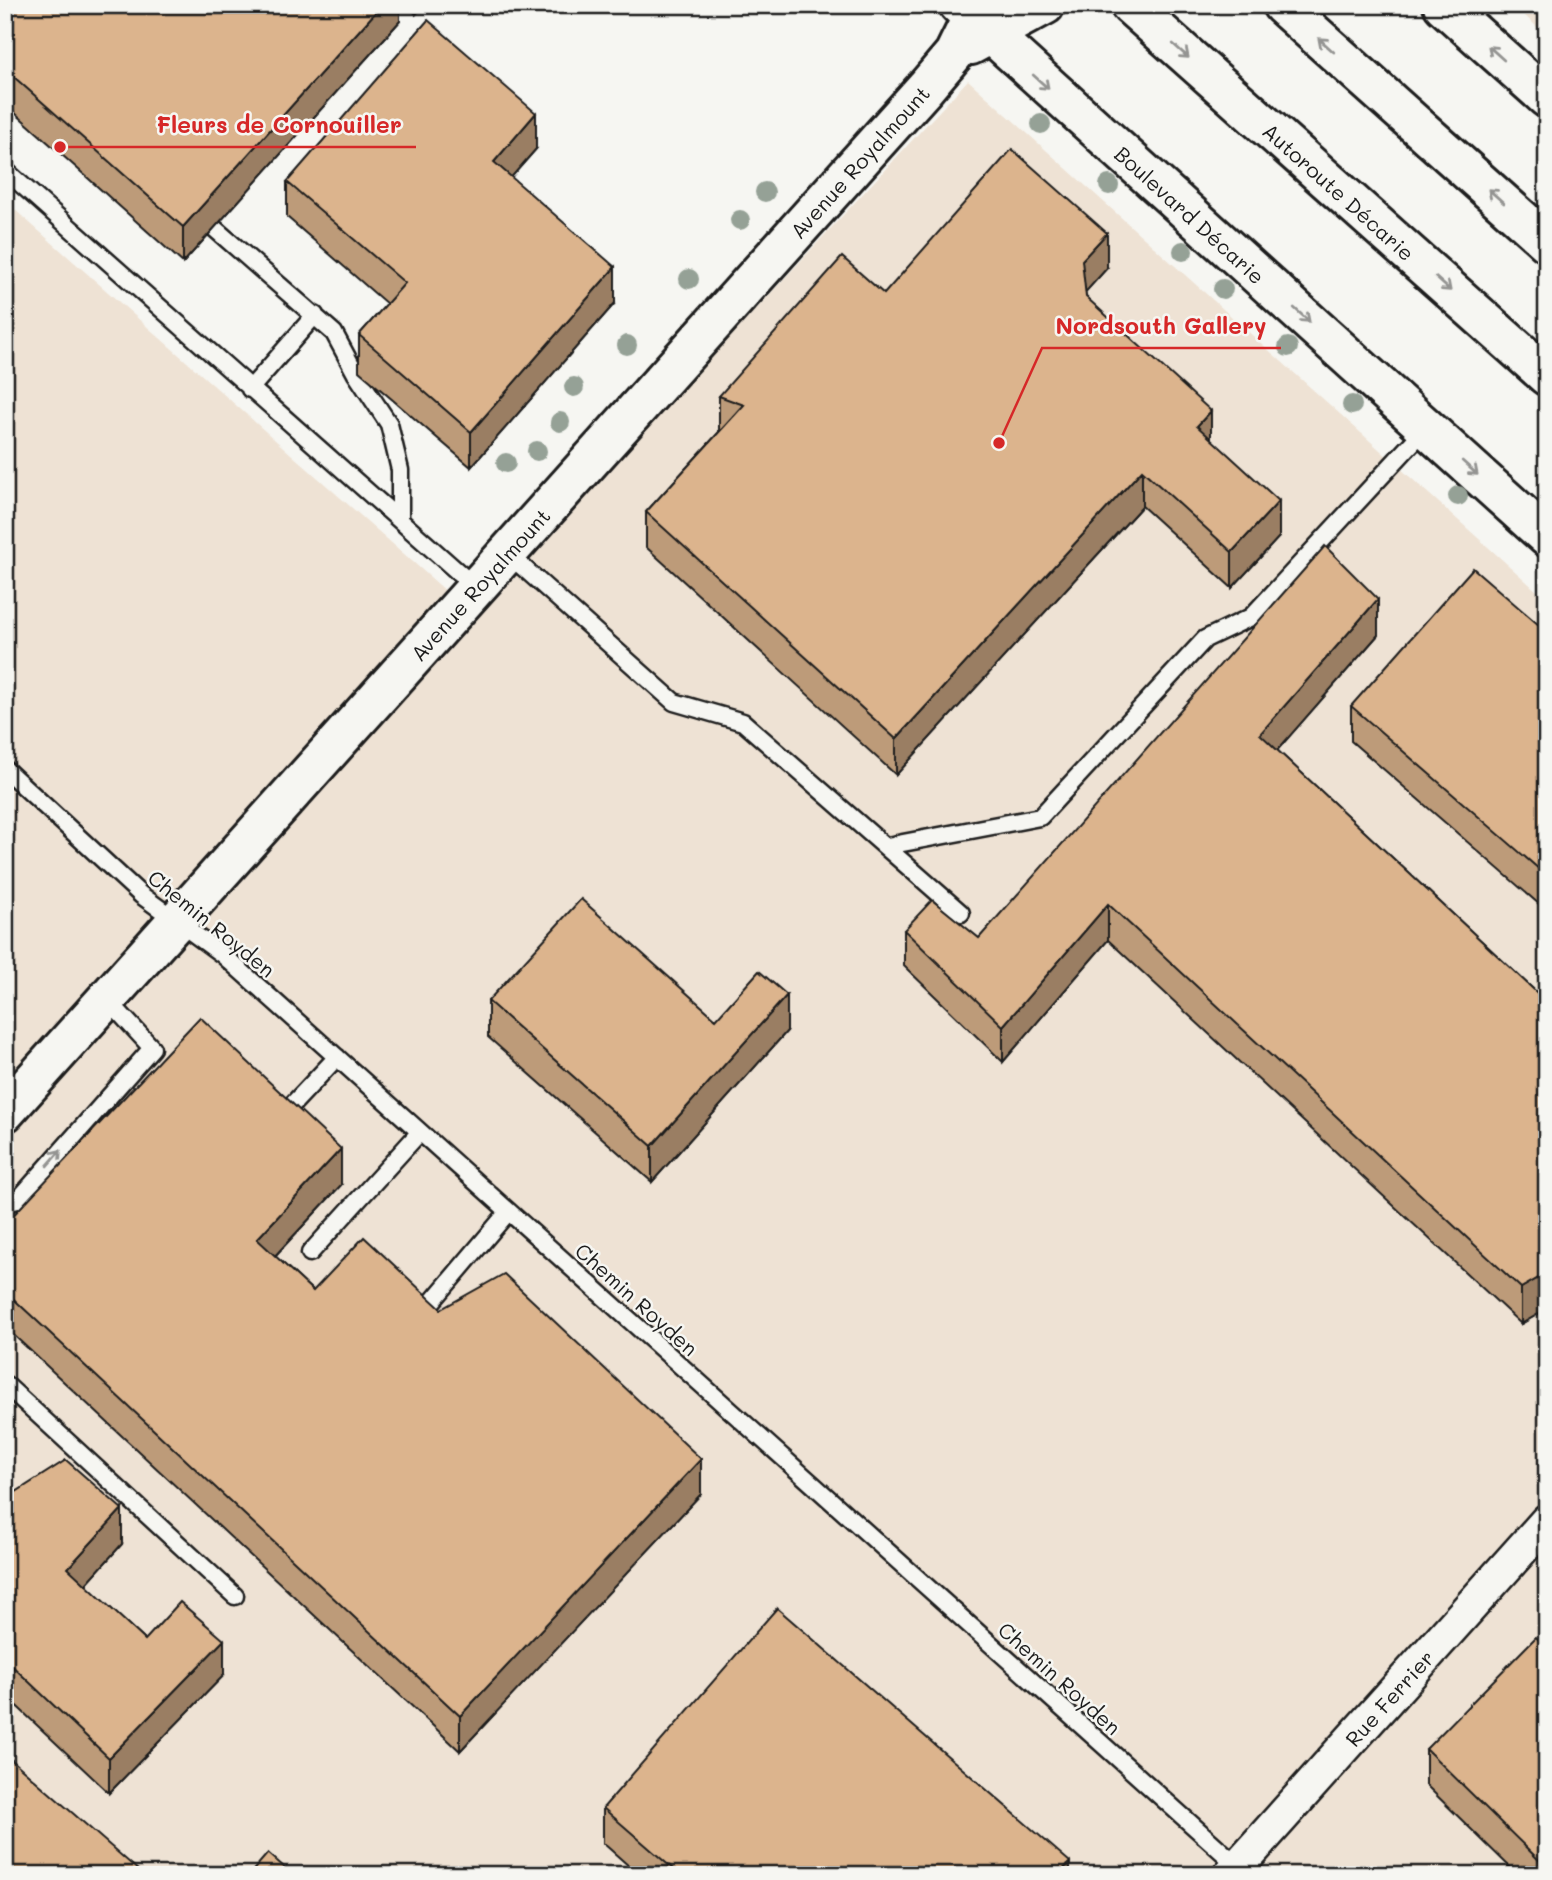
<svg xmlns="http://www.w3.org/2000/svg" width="1552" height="1880" font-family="Mali,sans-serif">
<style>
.built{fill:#eee2d4}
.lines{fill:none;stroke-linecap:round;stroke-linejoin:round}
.lane-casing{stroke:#1c1c1c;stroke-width:21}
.street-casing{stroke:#1c1c1c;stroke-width:38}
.secondary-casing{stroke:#1c1c1c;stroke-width:44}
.highway-casing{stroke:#1c1c1c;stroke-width:44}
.lane{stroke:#f6f6f2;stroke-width:16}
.street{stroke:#f6f6f2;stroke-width:33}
.secondary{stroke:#f6f6f2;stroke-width:38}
.highway{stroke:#f6f6f2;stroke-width:38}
.tree{fill:#95a196}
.wall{fill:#bd9b79;stroke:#1c1c1c;stroke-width:2}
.shaded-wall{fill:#9a7e63;stroke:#1c1c1c;stroke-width:2}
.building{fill:#dcb48d;stroke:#1c1c1c;stroke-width:2}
.oneway{stroke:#949492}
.labels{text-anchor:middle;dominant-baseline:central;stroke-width:5;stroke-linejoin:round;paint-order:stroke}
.street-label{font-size:21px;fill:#1c1c1c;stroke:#f6f6f2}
.leader{fill:none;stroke:#d62828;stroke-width:2.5}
.callout-dot{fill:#d62828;stroke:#f6f6f2;stroke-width:2.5}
.callout-label{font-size:23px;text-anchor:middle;font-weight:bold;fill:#d62828;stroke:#f6f6f2;stroke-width:5;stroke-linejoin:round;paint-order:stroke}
</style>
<rect width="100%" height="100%" fill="#f6f6f2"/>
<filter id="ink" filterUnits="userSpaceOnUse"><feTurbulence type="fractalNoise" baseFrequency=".0143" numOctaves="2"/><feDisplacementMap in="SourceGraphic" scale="14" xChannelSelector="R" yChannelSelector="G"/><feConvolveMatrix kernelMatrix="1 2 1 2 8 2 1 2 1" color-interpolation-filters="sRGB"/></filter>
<g filter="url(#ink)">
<!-- built -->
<path class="built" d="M1513,5H1547V36Z
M968,80L1547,600V1875H5V201L473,615Z"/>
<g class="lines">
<!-- lane casing -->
<g class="lane-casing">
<path id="lane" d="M5,170L475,587
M214,228L334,333L356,374L389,424L400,470V517
M250,389L315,315
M507,553L674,702L743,722L961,913
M5,769L141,895L223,955L1238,1866
M887,846L1040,817L1205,639L1251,617L1426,428
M291,1106L337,1057
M5,1203L18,1200L152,1048L107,999
M310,1253L419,1133
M431,1303L508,1212
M5,1384L235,1596"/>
</g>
<!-- street casing -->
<g class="street-casing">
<g id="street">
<path id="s1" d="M1230,1875L1547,1521"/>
</g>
</g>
<!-- secondary casing -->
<g class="secondary-casing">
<g id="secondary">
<path id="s2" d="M959,5L1547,537"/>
<path d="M1443,5L1547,98"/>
<path d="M971,45L1045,5"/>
<path id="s3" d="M5,1112L926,87L954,54L978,5"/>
</g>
</g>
<!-- highway casing -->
<g class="highway-casing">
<g id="highway">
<path id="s4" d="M1130,5L1547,376"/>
<path d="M1282,5L1547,242"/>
</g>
</g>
<!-- lane -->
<use href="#lane" class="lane"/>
<!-- street -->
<use href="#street" class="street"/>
<!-- secondary -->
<use href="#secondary" class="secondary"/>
<!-- highway -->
<use href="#highway" class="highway"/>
</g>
<!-- trees -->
<g class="tree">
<circle cx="1041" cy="124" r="10"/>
<circle cx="1109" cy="185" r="10"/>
<circle cx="765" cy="192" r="10"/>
<circle cx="740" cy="220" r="10"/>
<circle cx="1183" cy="251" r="10"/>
<circle cx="689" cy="279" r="10"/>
<circle cx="1223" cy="289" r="10"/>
<circle cx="627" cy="345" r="10"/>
<circle cx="1288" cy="347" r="10"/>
<circle cx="574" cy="387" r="10"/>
<circle cx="1352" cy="405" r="10"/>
<circle cx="560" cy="422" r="10"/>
<circle cx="537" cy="451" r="10"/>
<circle cx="506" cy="463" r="10"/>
<circle cx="1458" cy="496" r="10"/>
</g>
<!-- wall -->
<path class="wall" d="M5,5H400V21L183,263L5,104Z
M406,5H425L416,14Z
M536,149L511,177L615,303L471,467L359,371V335L387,304L287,217V182Z
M1107,268L1085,292L1086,297L1211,439L1279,537L1232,588L1142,506L896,775L646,547V512L719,432V396L884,294Z
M1547,632V911L1351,741V706Z
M1378,635L1277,750L1547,1002V1309L1521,1324L1108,940L1003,1062L904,966V930L979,938Z
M488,1001L787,1031L652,1182L488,1037Z
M341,1185L275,1256L313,1291L441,1309L701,1494L460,1751L5,1327V1224Z
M5,1492L8,1497L122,1544L85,1585L145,1640L224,1675L109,1793L5,1695Z
M1547,1648V1875H1518L1426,1785V1749Z
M603,1808L1070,1875H639L603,1843Z"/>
<!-- shaded-wall -->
<path class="shaded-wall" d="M382,5H400V21L183,263V227Z
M416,5H425L416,14Z
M536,113V149L494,197V162Z
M1107,233V268L1082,296V260Z
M615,267V303L471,467V432Z
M1211,411V447L1197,426Z
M1142,470V506L896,775V739Z
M1279,501V537L1232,588V552Z
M1378,599V635L1260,770V734Z
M1108,904V940L1003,1062V1026Z
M787,995V1031L652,1182V1146Z
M341,1149V1185L257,1275V1239Z
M1547,1273V1309L1521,1324V1288Z
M701,1459V1494L460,1751V1716Z
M122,1509V1544L68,1604V1568Z
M224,1640V1675L109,1793V1758Z
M1070,1862V1875H1058Z"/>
<!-- building -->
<path class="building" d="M5,5H382L183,227L5,69Z
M428,20L536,113L494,162L615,267L471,432L359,335L405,283L287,182Z
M1012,149L1107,233L1082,260L1086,297L1211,411L1197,426L1279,501L1232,552L1142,470L896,739L646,512L744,405L719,396L842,257L884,294Z
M1325,546L1378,599L1260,734L1547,1002V1273L1521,1288L1108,904L1003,1026L904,930L932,900L979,938Z
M1473,568L1547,632V876L1351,706Z
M581,899L716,1019L759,971L787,995L652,1146L488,1001Z
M200,1017L341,1149L257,1239L313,1291L364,1237L441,1309L504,1274L701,1459L460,1716L5,1291V1224Z
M66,1460L122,1509L68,1568L145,1640L180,1602L224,1640L109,1758L5,1659V1492L8,1497Z
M777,1608L1070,1862L1058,1875H680L603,1808Z
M1536,1637L1547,1648V1868L1426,1749Z
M5,1754L138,1870L134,1875H5Z
M268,1853L293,1875H249Z"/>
<!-- one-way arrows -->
<defs><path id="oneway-shaft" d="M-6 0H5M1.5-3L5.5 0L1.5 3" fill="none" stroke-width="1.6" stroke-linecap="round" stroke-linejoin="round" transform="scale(1.75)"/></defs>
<g class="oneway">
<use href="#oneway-shaft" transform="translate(1326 45) rotate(-138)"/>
<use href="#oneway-shaft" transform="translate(1181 51) rotate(42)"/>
<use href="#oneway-shaft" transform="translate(1496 53) rotate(-138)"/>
<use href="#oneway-shaft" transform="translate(1041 82) rotate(42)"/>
<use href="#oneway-shaft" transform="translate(1496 196) rotate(-138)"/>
<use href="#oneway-shaft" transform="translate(1443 284) rotate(42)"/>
<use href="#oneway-shaft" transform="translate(1302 315) rotate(42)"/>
<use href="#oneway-shaft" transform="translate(1470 468) rotate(42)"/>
<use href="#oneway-shaft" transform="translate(54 1158) rotate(-49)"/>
</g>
</g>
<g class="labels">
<!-- street labels -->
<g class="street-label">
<text stroke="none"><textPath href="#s3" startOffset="1278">Avenue Royalmount</textPath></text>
<text stroke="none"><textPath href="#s4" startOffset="280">Autoroute Décarie</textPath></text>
<text stroke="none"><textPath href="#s2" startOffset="312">Boulevard Décarie</textPath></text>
<text stroke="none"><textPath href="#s3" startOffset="710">Avenue Royalmount</textPath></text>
<text transform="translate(212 923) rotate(39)">Chemin Royden</text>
<text transform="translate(637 1299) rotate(42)">Chemin Royden</text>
<text transform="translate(1060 1678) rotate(42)">Chemin Royden</text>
<text stroke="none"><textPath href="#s1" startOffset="238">Rue Ferrier</textPath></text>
</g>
</g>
<!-- callouts -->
<path class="leader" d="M60 147L142 147H416M999 443L1042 348H1281"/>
<g class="callout-dot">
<circle cx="60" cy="147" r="7"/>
<circle cx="999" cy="443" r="7"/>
</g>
<g class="callout-label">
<text x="279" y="133">Fleurs de Cornouiller</text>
<text x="1161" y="334">Nordsouth Gallery</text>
</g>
<!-- margin -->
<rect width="1552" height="1880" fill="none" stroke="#f6f6f2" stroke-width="28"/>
<rect x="14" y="14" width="1524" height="1852" fill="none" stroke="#1c1c1c" stroke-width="2.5" filter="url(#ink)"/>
</svg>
